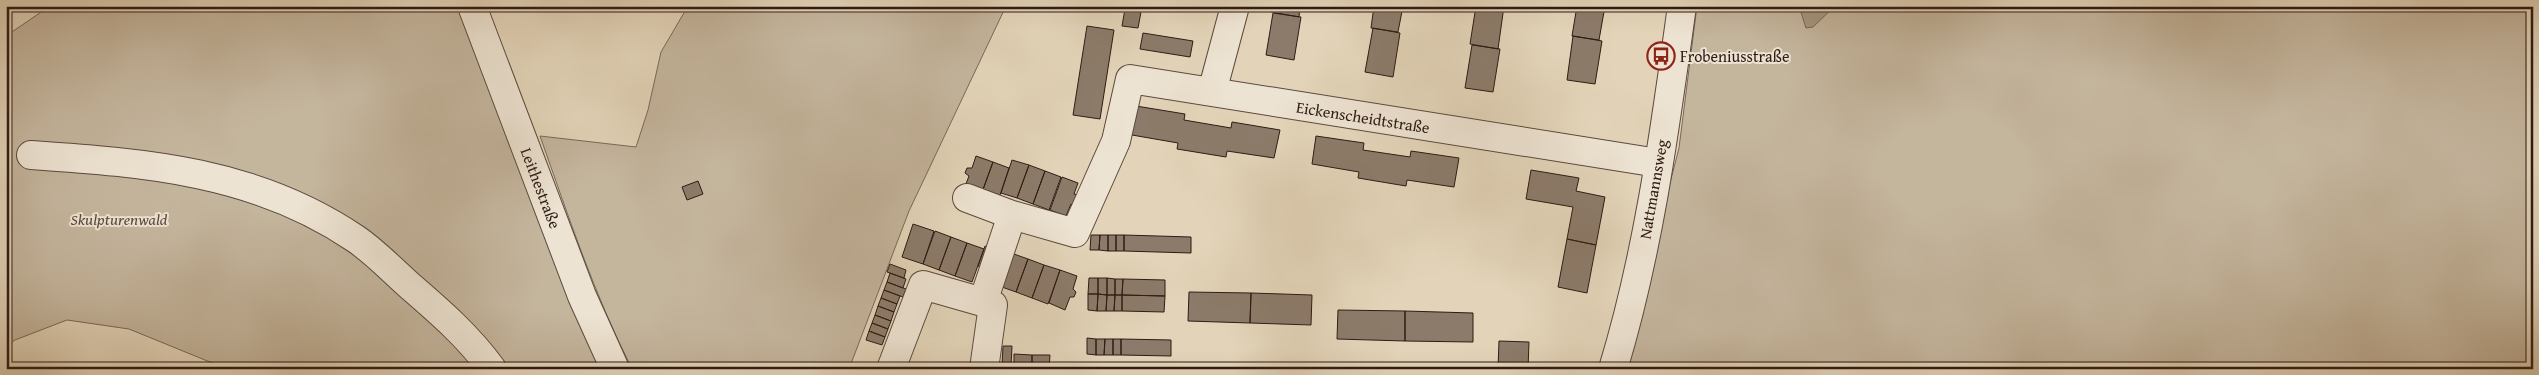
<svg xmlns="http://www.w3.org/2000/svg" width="2539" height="375" font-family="'Gentium Book Plus',serif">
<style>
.green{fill:#c4b59d;stroke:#796858}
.water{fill:#a59581;stroke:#756455}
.building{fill:#8c7b6a;stroke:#2e1b14}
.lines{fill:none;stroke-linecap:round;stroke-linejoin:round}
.minor-casing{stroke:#5b493d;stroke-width:30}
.minor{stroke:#ede3d2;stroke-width:28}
.labels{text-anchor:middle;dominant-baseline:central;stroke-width:4;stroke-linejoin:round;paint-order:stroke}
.poi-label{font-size:16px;fill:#2e1b14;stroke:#ede3d2;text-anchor:start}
.street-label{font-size:16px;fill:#2e1b14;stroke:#ede3d2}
.park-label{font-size:16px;font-style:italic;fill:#5b493d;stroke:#ede3d2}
</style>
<rect width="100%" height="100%" fill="#e3d4b9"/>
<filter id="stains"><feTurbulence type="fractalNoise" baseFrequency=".004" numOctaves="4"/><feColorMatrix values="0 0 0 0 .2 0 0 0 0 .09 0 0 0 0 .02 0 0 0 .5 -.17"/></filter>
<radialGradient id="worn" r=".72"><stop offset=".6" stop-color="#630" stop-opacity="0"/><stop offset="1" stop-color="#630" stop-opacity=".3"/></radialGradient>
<!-- green -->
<path class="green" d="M50,6H462L604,369H227L129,329L67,320L15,340L6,347V36Z
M688,6H1006L909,211L849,369H632C594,294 568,215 540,136L636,147L648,110L661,52Z
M1697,6H2533V369H1620L1630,339L1679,148Z"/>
<!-- water -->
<path class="water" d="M1799,6H1835L1813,27L1806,28Z"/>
<!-- building -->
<path class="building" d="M1272,6H1300L1299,17L1271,12Z
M1374,6H1403L1398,32L1371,28Z
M1476,6H1504L1498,49L1470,44Z
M1577,6H1605L1599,40L1572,36Z
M1125,9L1141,12L1138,28L1122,26Z
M1273,13L1301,17L1294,60L1266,55Z
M1087,26L1114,30L1100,119L1073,115Z
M1373,28L1400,33L1393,77L1365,72Z
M1143,33L1193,41L1190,57L1140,49Z
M1573,36L1602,41L1595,84L1567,80Z
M1472,45L1500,49L1493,92L1465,88Z
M1136,106L1185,114L1184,120L1231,128L1232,122L1280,130L1274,158L1227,151L1226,157L1177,149L1178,143L1132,135Z
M1316,136L1364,143L1363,150L1410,157L1411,151L1459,158L1454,187L1407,180L1406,186L1358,178L1359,172L1312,164Z
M976,156L993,162L981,195L964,189L969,176L965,173L967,168H972Z
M1012,160L1029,165L1017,198L1001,193Z
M993,162L1009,168L998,201L981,195Z
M1029,165L1045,171L1033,204L1017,198Z
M1531,170L1579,178L1576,191L1605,197L1596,245L1567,239L1573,207L1526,199Z
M1045,171L1061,177L1049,210L1033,204Z
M1062,177L1078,183L1074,194L1078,195L1074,206L1071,204L1066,216L1050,210Z
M698,181L703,194L687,200L682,187Z
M913,224L934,231L923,264L902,257Z
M935,231L951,237L939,270L923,264Z
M1091,235H1100L1099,250H1090Z
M1100,235H1108V251L1099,250Z
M1108,235H1116V251H1108Z
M1116,235H1124V251H1116Z
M1124,235L1191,237V253L1124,251Z
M951,237L967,243L955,276L939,270Z
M1567,239L1596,245L1587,293L1558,287Z
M967,243L984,249L972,282L955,276Z
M985,246L993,250L986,269L978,266Z
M1011,253L1028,259L1016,292L999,286Z
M1028,259L1044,265L1032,298L1016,292Z
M890,264L906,270L904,278L887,272Z
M1044,265L1060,270L1048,304L1032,298Z
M1060,270L1077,276L1073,289L1076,292L1074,297H1070L1065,310L1049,303Z
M890,273L906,279L903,288L887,282Z
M1089,278H1098V294H1088Z
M1098,278H1107V295L1098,294Z
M1107,278L1115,279V295H1107Z
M1115,279H1123L1122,295H1115Z
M1123,279L1165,280V296L1122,295Z
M887,282L906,289L903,297L884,290Z
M884,290L900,296L897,304L881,298Z
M1189,292L1251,293L1250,323L1188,321Z
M1251,293L1312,295L1311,325L1250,323Z
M1088,294H1098L1097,311L1088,310Z
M1098,294L1107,295L1106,311H1097Z
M1107,295H1115L1114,311H1106Z
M1115,295H1122V311H1114Z
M1122,295L1165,296L1164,312L1122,311Z
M881,298L897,304L894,312L878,306Z
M878,306L894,312L891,321L875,315Z
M1338,310L1405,311V341L1337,339Z
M1405,311L1473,313V342L1405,341Z
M875,315L891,321L888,329L872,323Z
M872,323L888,329L885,337L869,331Z
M869,331L885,337L882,345L866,340Z
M1087,338L1096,339V355L1087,354Z
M1096,339H1105L1104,355H1096Z
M1105,339H1113V355H1104Z
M1113,339H1121V355H1113Z
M1121,339L1171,340V356L1121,355Z
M1499,341L1529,342L1528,369H1498Z
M1003,346H1012L1011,367L1002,366Z
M1014,354L1032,355V369H1014Z
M1032,355H1050L1049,369H1032Z
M1050,365H1058L1067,369H1049Z"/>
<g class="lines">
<!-- minor casing -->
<g class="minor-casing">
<path id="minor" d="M472,6L582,296L615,369
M1212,92L1235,6
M31,155C147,163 256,171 356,239C375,252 392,270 410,286C439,311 469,337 492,369
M967,198L1012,215L1075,233L1116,141L1130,79L1658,163
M983,302L1012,215
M891,369L923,285L993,305L984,369
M1613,369C1649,251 1665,128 1682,6"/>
</g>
<!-- minor -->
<use href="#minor" class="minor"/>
</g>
<!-- icons -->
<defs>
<g id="bus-ring" transform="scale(1.4375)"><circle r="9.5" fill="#ede3d2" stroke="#8f2418" stroke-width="1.5"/><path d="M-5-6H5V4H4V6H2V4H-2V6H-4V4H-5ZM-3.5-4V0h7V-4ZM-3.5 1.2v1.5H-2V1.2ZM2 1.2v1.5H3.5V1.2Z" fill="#8f2418"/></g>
</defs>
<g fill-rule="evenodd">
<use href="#bus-ring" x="1661" y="56"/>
</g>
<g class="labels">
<!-- poi labels -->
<g class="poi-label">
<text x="1680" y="56">Frobeniusstraße</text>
</g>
<!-- street labels -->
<g class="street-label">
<text transform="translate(1363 117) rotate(9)">Eickenscheidtstraße</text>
<text transform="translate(541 188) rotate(69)">Leithestraße</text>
<text transform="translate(1653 189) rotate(-80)">Nattmannsweg</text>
</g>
<!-- park labels -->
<g class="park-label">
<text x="119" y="219">Skulpturenwald</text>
</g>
</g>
<!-- margin -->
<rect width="2539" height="375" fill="none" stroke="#e3d4b9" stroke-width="25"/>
<rect x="8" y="8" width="2524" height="360" fill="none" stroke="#2e1b14" stroke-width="2.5"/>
<rect x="12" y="12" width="2514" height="350" fill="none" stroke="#2e1b14"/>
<rect width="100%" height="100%" filter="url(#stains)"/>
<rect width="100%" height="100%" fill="url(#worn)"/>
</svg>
